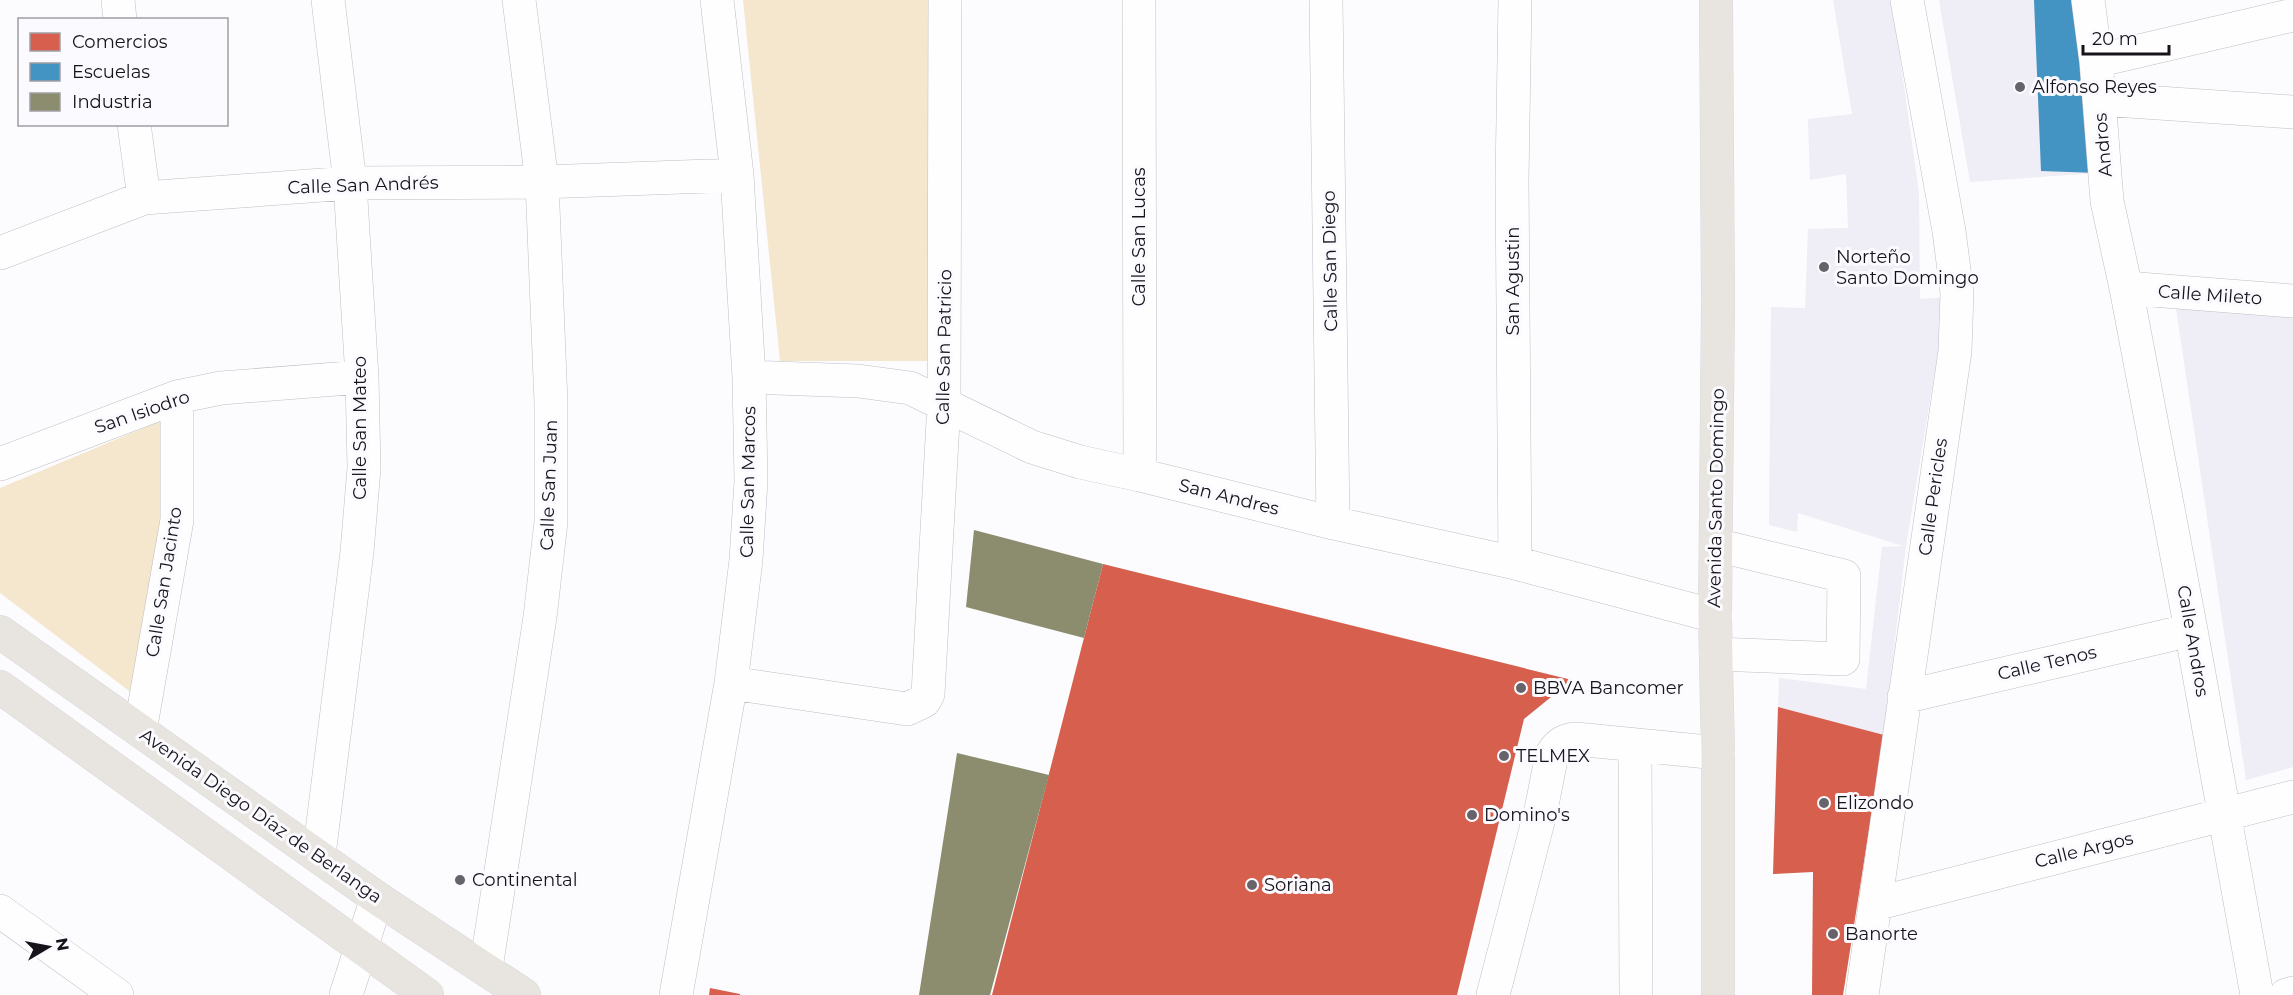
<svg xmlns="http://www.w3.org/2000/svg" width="2293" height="995" font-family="Montserrat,sans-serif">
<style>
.built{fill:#efedf5}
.green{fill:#f4e7ce}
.shops{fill:#d6604d}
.schools{fill:#4393c3}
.industry{fill:#8c8c6e}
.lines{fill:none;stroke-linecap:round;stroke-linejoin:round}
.minor-casing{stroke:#c0bec4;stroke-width:34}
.major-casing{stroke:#d9d8db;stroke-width:34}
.minor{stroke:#fffeff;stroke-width:33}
.major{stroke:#e8e5e0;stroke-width:33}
.poi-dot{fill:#66646a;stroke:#fbfaff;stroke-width:2}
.labels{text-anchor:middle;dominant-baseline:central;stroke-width:6;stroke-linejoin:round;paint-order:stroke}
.poi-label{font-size:18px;fill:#16131b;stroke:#fbfaff;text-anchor:start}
.street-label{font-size:18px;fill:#16131b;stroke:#fbfaff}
</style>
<rect width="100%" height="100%" fill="#fcfbfe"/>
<!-- built -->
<path class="built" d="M1833,0H1892L1919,193L1920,299L1947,297L1906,546L1884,735L1778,707L1779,678L1866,689L1882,547L1903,546L1798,513L1797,532L1769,525L1771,307L1805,308L1808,229L1848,228L1846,174L1810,180L1808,119L1852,114Z
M1939,0H2077L2097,173L1970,182Z
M2176,308L2293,314V767L2246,780Z"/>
<!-- green -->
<path class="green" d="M743,0H931L932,361H780Z
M165,419L173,499L141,700L0,593V488Z"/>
<!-- shops -->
<path class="shops" d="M1103,564L1572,680L1524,719L1457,995H992Z
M1778,707L1884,735L1843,995H1812L1813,872L1773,874Z
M710,988L740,994V995H709Z"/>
<!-- schools -->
<path class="schools" d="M2034,0H2077L2097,173L2041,171Z"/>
<!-- industry -->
<path class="industry" d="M974,530L1103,564L1084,638L966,607Z
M957,753L1049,775L990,995H919Z"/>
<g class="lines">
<!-- minor casing -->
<g class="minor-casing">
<path id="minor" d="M118,0L120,20
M1139,0L1140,475
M1326,0L1333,523
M1515,0L1512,179L1515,563
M2088,0L2096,61L2107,201L2126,288L2191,630L2257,995
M2096,61L2293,15
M2099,99L2293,112
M134,124L144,198
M0,253L144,198L350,183L542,182L737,175
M2126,288L2293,301
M749,377L858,381L910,388L1032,447L1080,462L1140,475L1333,523L1515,563L1715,616
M0,464L177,397L221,388L362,377
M1716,545L1844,576L1843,659L1716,654
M731,683L907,709L924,701L928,694L944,403L945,0
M1904,697L2191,630
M140,731L177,520V397
M1635,745L1636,995
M319,855L357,552L364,468L362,377L350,183L328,0
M1875,904L2293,797
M0,911L117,995
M486,968L540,617L551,522V403L542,182L519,0
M346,995L377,898
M676,995L731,683L746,560L751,481L749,377L737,175L717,0
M1493,995L1541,810L1552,754C1558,744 1564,740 1576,739L1718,753
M1862,995L1955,351L1957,293L1949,231L1907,0
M2286,995L2293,993"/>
</g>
<!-- major casing -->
<g class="major-casing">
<path id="major" d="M1716,0L1718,302L1715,616L1718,753V995
M0,632L377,898L524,995
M0,687L427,995"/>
</g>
<!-- minor -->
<use href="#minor" class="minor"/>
<!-- major -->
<use href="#major" class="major"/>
</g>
<!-- markers -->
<g class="poi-dot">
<circle cx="2020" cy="87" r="6"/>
<circle cx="1824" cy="267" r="6"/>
<circle cx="1521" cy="688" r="6"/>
<circle cx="1504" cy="756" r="6"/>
<circle cx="1824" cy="803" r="6"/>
<circle cx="1472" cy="815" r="6"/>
<circle cx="460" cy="880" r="6"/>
<circle cx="1252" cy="885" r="6"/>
<circle cx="1833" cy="934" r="6"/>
</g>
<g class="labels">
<!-- poi labels -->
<g class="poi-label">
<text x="2032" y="87">Alfonso Reyes</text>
<text x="1836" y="257">Norteño<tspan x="1836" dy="21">Santo Domingo</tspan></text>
<text x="1533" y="688">BBVA Bancomer</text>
<text x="1516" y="756">TELMEX</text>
<text x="1836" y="803">Elizondo</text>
<text x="1484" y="815">Domino's</text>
<text x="472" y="880">Continental</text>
<text x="1264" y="885">Soriana</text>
<text x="1845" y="934">Banorte</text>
</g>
<!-- street labels -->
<g class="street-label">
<text transform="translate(2103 145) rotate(-95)">Andros</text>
<text transform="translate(363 185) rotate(-2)">Calle San Andrés</text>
<text transform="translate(1139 237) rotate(-90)">Calle San Lucas</text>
<text transform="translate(1330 261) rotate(-91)">Calle San Diego</text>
<text transform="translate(1513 281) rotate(-90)">San Agustin</text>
<text transform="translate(2210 295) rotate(4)">Calle Mileto</text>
<text transform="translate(944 347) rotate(-89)">Calle San Patricio</text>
<text transform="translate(142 412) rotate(-19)">San Isiodro</text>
<text transform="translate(360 428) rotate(-90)">Calle San Mateo</text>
<text transform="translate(748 482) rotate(-89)">Calle San Marcos</text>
<text transform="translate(549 485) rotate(-88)">Calle San Juan</text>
<text transform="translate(1229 497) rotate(14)">San Andres</text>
<text transform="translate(1933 497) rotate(-82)">Calle Pericles</text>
<text transform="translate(1716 498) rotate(-89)">Avenida Santo Domingo</text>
<text transform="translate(164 582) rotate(-81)">Calle San Jacinto</text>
<text transform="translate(2193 641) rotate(80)">Calle Andros</text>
<text transform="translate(2047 663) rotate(-13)">Calle Tenos</text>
<text transform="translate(261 816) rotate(35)">Avenida Diego Díaz de Berlanga</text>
<text transform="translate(2084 850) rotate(-14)">Calle Argos</text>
</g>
</g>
<!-- legend -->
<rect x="18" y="18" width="210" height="108" fill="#fbfaff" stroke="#9f9ea4" stroke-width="1.5"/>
<rect x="30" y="33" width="30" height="18" fill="#d6604d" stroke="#9f9ea4" stroke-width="1.5"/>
<text x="72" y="48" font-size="18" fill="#16131b">Comercios</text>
<rect x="30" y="63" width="30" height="18" fill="#4393c3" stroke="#9f9ea4" stroke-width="1.5"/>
<text x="72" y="78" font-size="18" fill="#16131b">Escuelas</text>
<rect x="30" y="93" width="30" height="18" fill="#8c8c6e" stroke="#9f9ea4" stroke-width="1.5"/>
<text x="72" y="108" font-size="18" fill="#16131b">Industria</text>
<!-- north arrow -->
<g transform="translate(48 947) rotate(80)" stroke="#fbfaff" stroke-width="4.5" paint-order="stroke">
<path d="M0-4.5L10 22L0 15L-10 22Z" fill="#16131b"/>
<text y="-9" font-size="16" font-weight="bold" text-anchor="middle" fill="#16131b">N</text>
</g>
<!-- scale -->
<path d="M2083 45v9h86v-9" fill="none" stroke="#16131b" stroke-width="3"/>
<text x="2092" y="45" font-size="18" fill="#16131b" stroke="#fbfaff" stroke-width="4.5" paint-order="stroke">20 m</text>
</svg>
